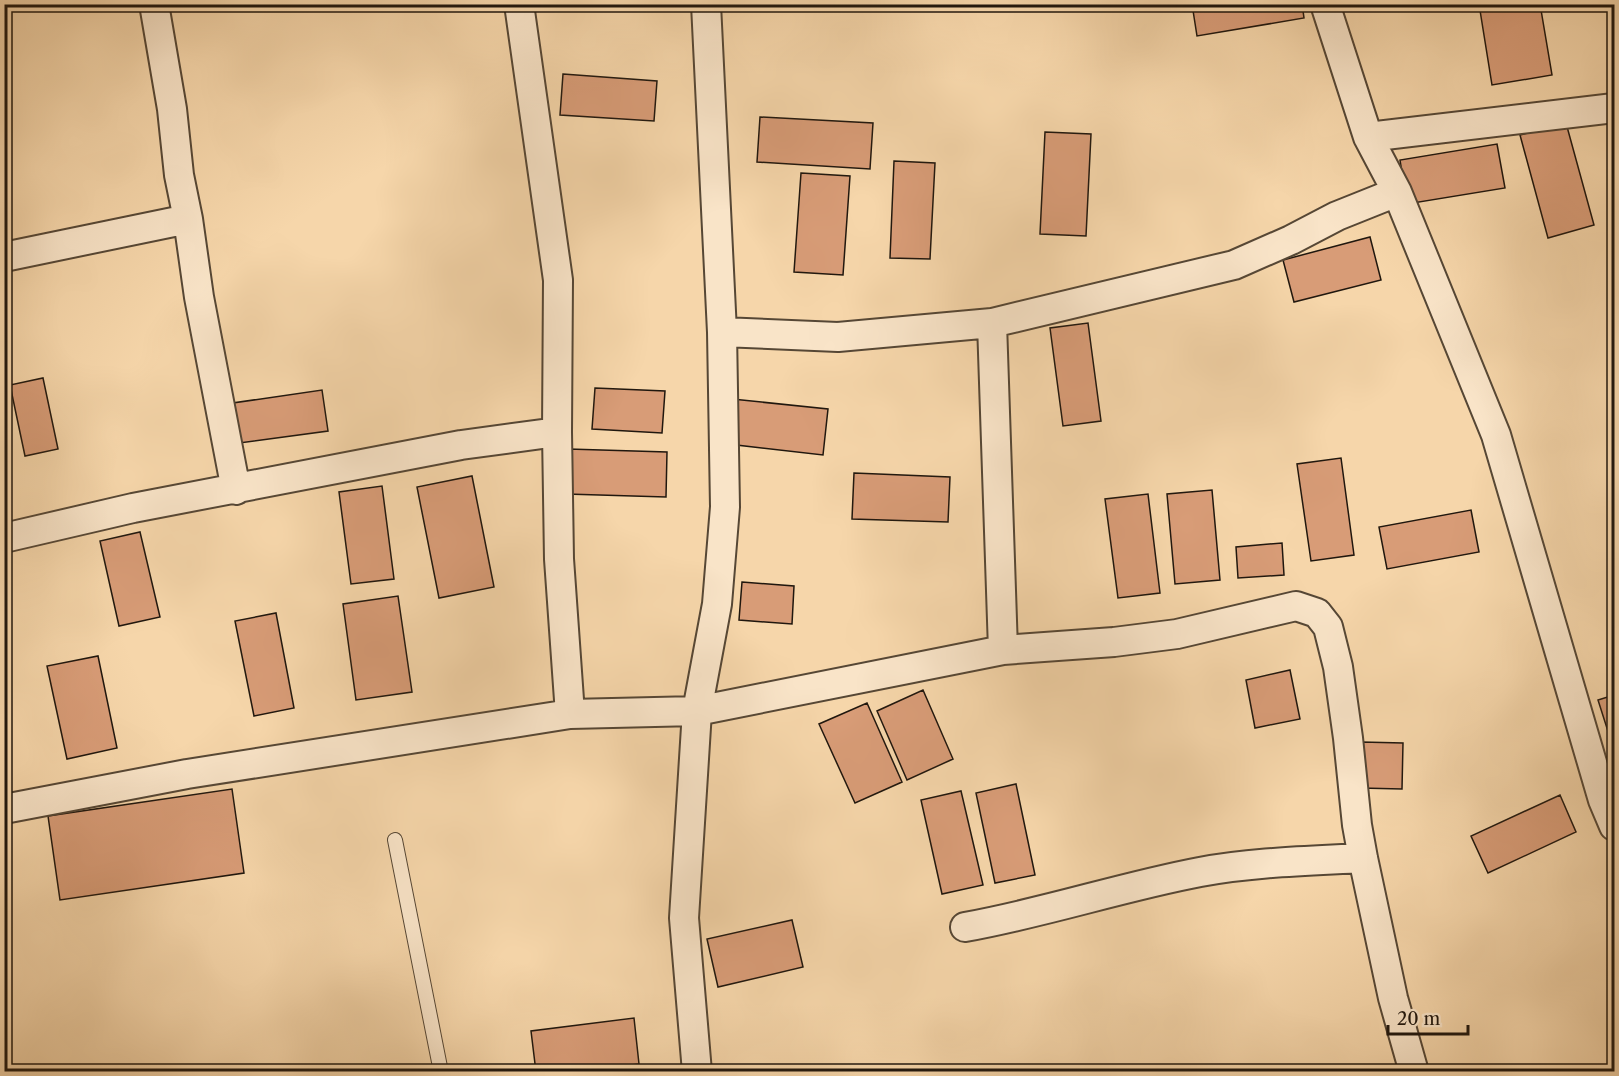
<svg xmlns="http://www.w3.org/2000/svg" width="1619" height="1076" font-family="'Libre Caslon Text',serif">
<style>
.building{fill:#d89c77;stroke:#20170e;stroke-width:1.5}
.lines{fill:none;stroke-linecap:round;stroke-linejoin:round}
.service-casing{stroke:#564735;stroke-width:16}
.minor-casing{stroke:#564735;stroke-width:32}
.service{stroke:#f9e4c8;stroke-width:14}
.minor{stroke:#f9e4c8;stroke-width:28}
</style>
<rect width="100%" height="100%" fill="#f6d6aa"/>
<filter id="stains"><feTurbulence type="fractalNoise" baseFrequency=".00333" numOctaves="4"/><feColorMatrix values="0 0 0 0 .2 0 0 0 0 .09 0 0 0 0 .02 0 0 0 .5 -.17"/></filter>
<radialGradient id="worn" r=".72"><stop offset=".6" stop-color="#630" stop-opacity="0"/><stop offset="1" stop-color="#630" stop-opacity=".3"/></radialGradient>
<!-- building -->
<path class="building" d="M531,4H639V11Z
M1192,4H1302L1304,18L1197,36Z
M1479,4H1540L1552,75L1492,85Z
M563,74L657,81L654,121L560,115Z
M760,117L873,123L870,169L757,162Z
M1566,123L1594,225L1548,238L1520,135Z
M1045,132L1091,134L1086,236L1040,234Z
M1497,144L1505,188L1407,204L1400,160Z
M894,161L935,163L930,259L890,258Z
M801,173L850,176L843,275L794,272Z
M1370,237L1381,280L1294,302L1283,260Z
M1088,323L1101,421L1063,426L1050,328Z
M43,378L58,449L25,456L10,385Z
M595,388L665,391L662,433L592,429Z
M322,390L328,431L232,444L226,404Z
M732,399L828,409L823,455L728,444Z
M568,449L667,452L666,497L566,494Z
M1341,458L1354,555L1311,561L1297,464Z
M854,473L950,477L948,522L852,519Z
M472,476L494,587L439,598L417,487Z
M382,486L394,579L351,584L339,492Z
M1212,490L1220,580L1175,584L1167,494Z
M1148,494L1160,593L1118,598L1105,499Z
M1471,510L1479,552L1387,569L1379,527Z
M140,532L160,617L119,626L100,541Z
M1282,543L1284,575L1238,578L1236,547Z
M742,582L794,586L792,624L739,620Z
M398,596L412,692L356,700L343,604Z
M276,613L294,708L254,716L235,621Z
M98,656L117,748L67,759L47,666Z
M1290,670L1300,719L1255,728L1246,680Z
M923,690L953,759L907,780L877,711Z
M1614,695V743L1612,744L1598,700Z
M867,703L902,782L855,803L819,724Z
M1361,742L1403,743L1402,789L1360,788Z
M1016,784L1035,875L995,883L976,793Z
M232,789L244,873L60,900L48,816Z
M961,791L983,885L942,894L921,800Z
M1560,795L1576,832L1488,873L1471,836Z
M792,920L803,967L718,987L707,939Z
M634,1018L639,1064L577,1072H536L531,1031Z"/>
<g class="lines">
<!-- service casing -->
<g class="service-casing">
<path id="service" d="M395,840L441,1072"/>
</g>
<!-- minor casing -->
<g class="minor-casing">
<path id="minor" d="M154,4L172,109L179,175L188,219L199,297L236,490
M519,4L558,280L557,432
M1325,4L1368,137L1397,192L1496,435L1603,800L1614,826
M1368,137L1614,108
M4,257L188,219
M992,323L1003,650
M722,332L838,337L992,323L1234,265L1291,240L1337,216L1397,192
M4,538L133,508L461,445L557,432L559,559L570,714
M4,809L187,774L570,714L697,711L1003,650L1114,642L1177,634L1296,606L1317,613L1328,627L1338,667L1348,738L1357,825L1363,858L1393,998L1414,1072
M965,927C1044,913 1121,887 1200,872C1253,862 1309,861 1363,858
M697,1072L684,918L697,711L717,604L725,507L722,332L706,4"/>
</g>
<!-- service -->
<use href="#service" class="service"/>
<!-- minor -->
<use href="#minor" class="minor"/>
</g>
<!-- margin -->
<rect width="1619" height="1076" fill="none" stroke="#f6d6aa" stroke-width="24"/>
<rect x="6" y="6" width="1607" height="1064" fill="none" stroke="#20170e" stroke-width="3"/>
<rect x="12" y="12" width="1595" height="1052" fill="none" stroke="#20170e" stroke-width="1.5"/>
<!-- scale -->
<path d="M1388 1025v9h80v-9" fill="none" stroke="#20170e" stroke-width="3"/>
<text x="1397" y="1025" font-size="18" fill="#20170e" stroke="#f9e4c8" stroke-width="4.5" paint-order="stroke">20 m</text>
<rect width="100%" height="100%" filter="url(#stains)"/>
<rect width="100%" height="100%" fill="url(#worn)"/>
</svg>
